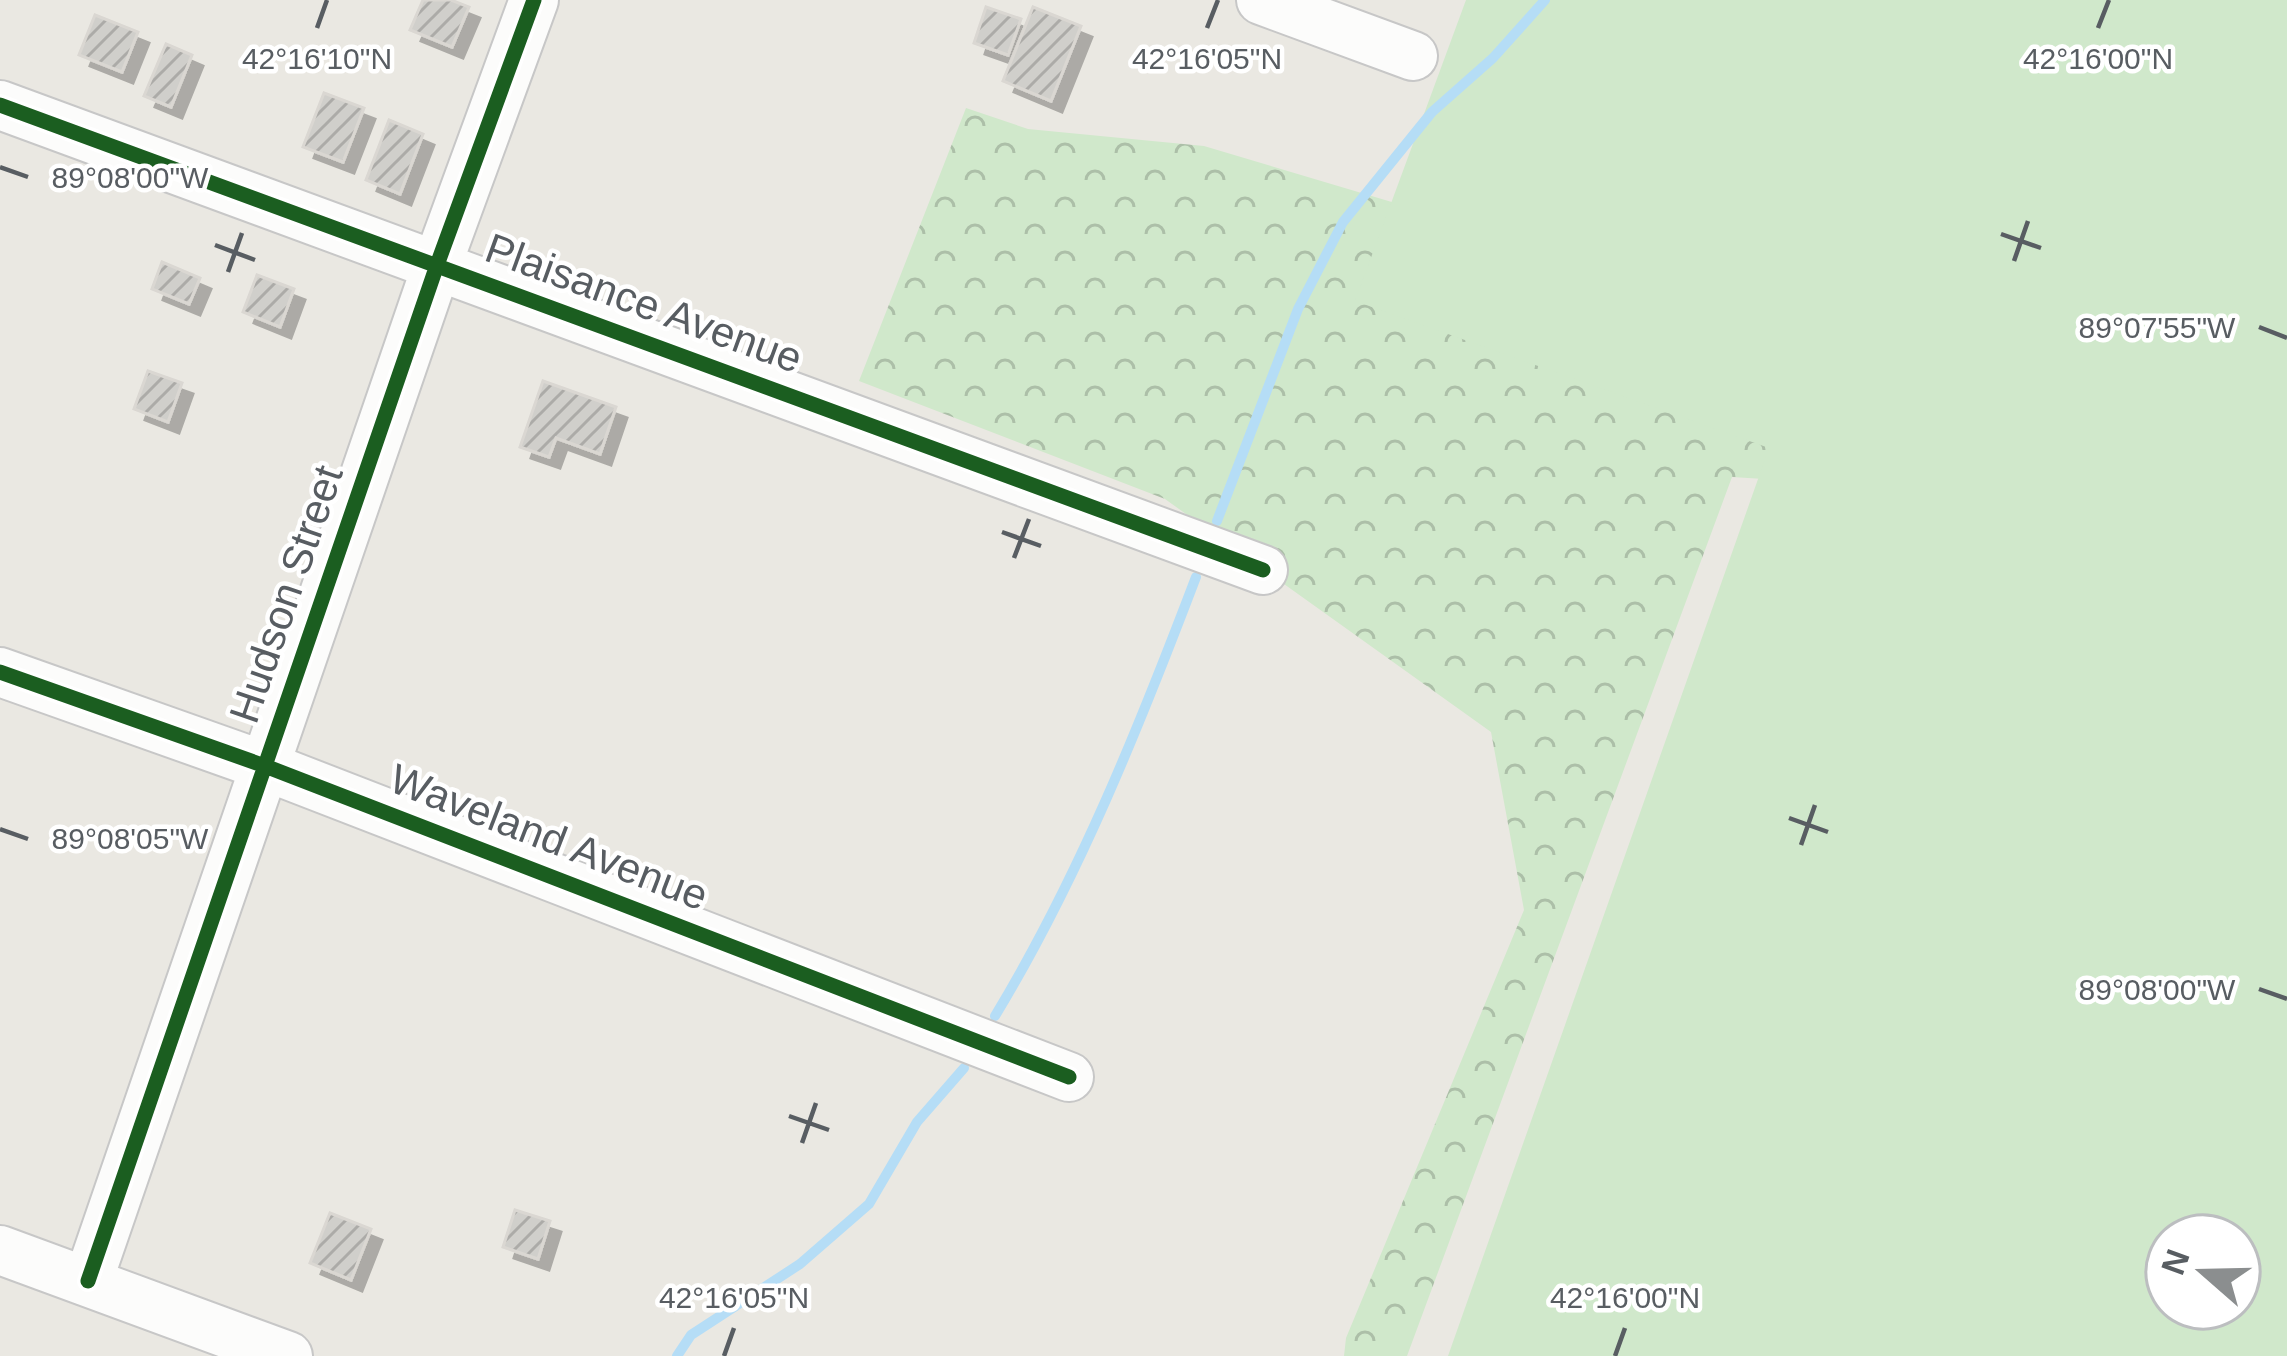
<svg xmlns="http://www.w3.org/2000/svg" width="2287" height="1356" font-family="Arial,sans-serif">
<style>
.forest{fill:url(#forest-crowns)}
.green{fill:#d0e8cb;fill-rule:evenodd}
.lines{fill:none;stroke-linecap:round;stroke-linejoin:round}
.stream{stroke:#b5ddf6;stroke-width:10}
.building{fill:url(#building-hatch);stroke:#dad7d2;stroke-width:3;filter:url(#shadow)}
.minor-casing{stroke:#c7c7c7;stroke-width:52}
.minor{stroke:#fcfcfb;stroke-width:48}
.cycleway-casing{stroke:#fff;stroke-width:22}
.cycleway{stroke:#1b5e20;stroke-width:15}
.ticks{fill:none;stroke:#585d62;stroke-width:4.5}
.labels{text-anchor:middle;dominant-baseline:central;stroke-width:9;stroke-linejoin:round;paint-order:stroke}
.street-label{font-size:42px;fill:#585d62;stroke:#fff}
.ticks-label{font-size:30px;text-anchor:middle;fill:#585d62;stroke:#fff;stroke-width:9;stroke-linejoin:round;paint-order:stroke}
</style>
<defs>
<pattern id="forest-crowns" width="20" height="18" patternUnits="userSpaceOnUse" patternTransform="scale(3)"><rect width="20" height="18" fill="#d0e8cb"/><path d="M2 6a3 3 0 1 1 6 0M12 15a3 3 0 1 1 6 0" fill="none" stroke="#acbfa8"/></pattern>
<pattern id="building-hatch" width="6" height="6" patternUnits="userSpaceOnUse" patternTransform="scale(3)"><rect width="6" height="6" fill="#d0cfcb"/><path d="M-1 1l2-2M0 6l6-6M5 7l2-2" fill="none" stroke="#acaba8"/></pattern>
<filter id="shadow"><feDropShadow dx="11" dy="11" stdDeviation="0" flood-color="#0004"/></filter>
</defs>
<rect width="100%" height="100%" fill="#eae8e2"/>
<!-- forest -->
<path class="forest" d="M2287,0L1844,484L1732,477L1407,1356H1344L1346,1338L1524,910L1491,732L1165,499L859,381L966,108L1028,129L1204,146L1469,225Z"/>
<!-- green -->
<path class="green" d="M1466,0H2287V1356H1448L1769,448L1355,301ZM2167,1236H2239V1308H2167Z"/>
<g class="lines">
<!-- stream -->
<path class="stream" d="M1217,521L1298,309L1343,222L1432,112L1493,58L1545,0
M995,1016C1078,879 1139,727 1196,577
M677,1356L691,1335L800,1264L869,1204L917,1122L964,1068"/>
</g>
<!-- building -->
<path class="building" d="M423,0H451L469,7L452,47L410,30Z
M986,7L1021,19L1008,55L974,43Z
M1033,7L1081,26L1051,101L1003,81Z
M95,15L138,32L122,72L79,55Z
M166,44L192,55L171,107L144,96Z
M324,93L364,108L343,162L303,147Z
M389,120L423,134L400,194L366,180Z
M162,262L200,278L189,304L152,289Z
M257,275L294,289L280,327L243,312Z
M148,371L182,383L168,422L134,409Z
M543,381L616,407L600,454L556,438L549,457L520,447Z
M515,1210L550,1221L538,1259L503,1247Z
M330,1213L371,1229L351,1280L310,1263Z"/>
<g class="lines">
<!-- minor casing -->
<g class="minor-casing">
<path id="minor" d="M1261,0L1413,56
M0,105L1263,570
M0,672L265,766L1069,1077
M0,1250L288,1356
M88,1281L437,265L534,0"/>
</g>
<!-- minor -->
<use href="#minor" class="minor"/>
<!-- cycleway casing -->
<g class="cycleway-casing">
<path id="cycleway" d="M0,105L1263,570
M0,672L265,766L1069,1077
M88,1281L437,265L534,0"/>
</g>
<!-- cycleway -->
<use href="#cycleway" class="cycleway"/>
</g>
<!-- ticks -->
<path class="ticks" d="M317,28L327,0M1207,28L1218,0M2098,28L2109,0M0,167L28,177M2001,234L2041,248M215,245L255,260M2014,261L2028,221M228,272L242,233M2259,327L2287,338M1002,532L1041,546M1014,558L1029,519M1789,818L1828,832M0,829L28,839M1801,845L1815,805M2259,989L2287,999M789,1116L829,1130M802,1143L816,1103M724,1356L734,1328M1615,1356L1625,1328"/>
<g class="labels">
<!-- street labels -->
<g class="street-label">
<text transform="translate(644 303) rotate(20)">Plaisance Avenue</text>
<text transform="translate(286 594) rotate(-71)">Hudson Street</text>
<text transform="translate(549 837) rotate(21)">Waveland Avenue</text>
</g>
</g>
<g class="ticks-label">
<text x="317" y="69">42°16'10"N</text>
<text x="1207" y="69">42°16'05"N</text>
<text x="2098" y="69">42°16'00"N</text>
<text x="130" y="188">89°08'00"W</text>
<text x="2157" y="338">89°07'55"W</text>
<text x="130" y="849">89°08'05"W</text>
<text x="2157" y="1000">89°08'00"W</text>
<text x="734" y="1308">42°16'05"N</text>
<text x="1625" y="1308">42°16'00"N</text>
</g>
<!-- north arrow -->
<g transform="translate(2203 1272) rotate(290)"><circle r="57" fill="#ffffff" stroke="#bcbec0" stroke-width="3"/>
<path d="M0-9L21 45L0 30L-21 45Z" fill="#8b8e8f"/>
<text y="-18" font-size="33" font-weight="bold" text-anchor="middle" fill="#585d62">N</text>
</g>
</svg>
